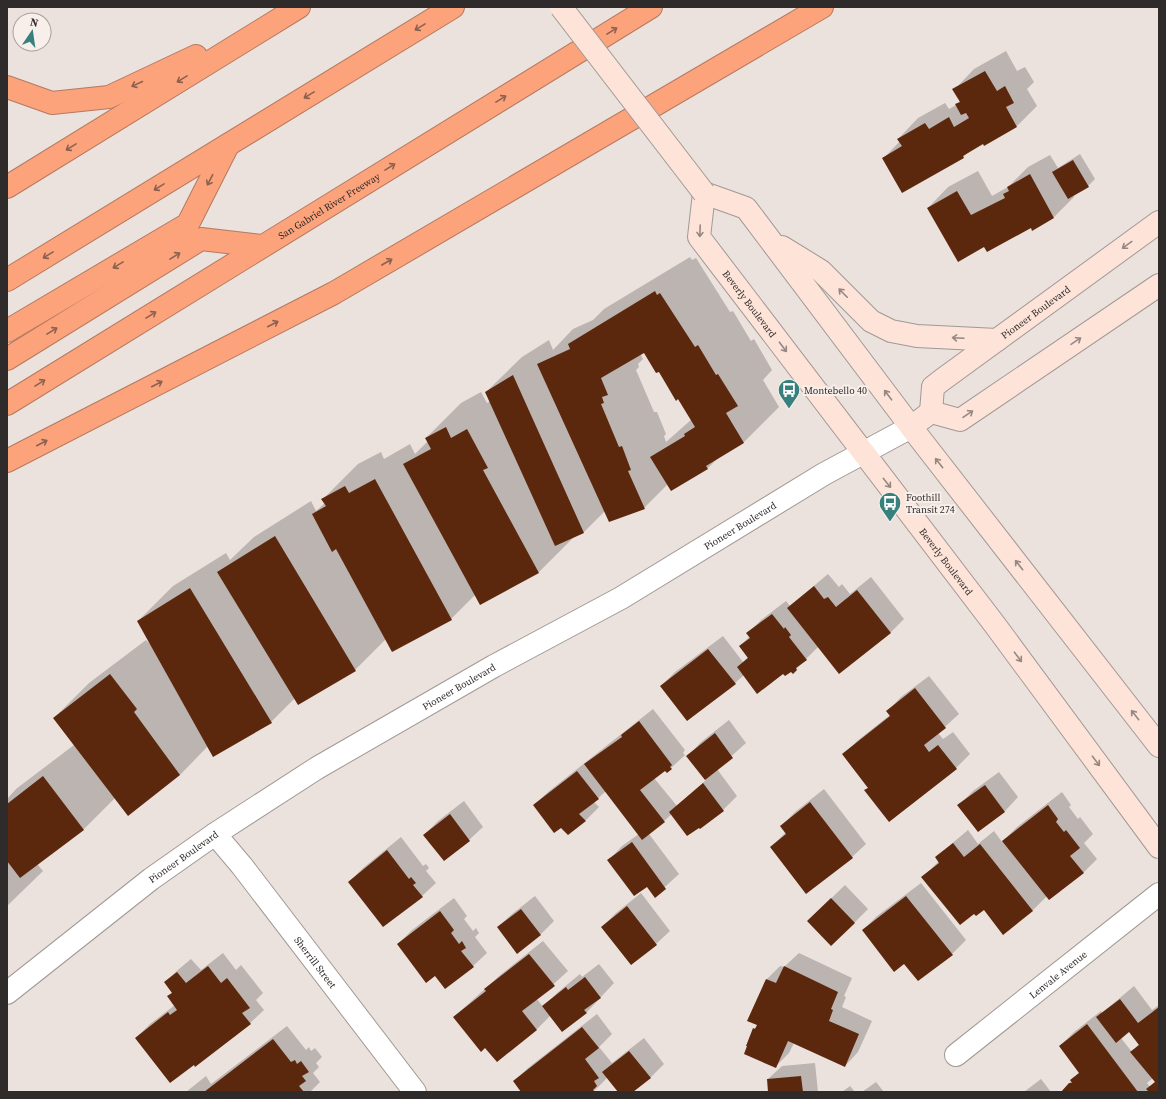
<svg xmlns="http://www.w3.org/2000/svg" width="1166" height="1099" font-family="'Source Serif 4',serif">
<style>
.shadow{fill:#0003;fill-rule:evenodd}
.building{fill:#5c280d}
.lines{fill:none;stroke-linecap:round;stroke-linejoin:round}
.minor-casing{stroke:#a19995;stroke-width:24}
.tertiary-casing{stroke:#a19995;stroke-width:24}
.secondary-casing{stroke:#a19995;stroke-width:24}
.motorway-casing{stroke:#b4795f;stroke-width:24}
.minor{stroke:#fff;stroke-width:22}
.tertiary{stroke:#fff;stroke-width:22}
.secondary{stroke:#fee3d8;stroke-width:22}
.motorway{stroke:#fca37c;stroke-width:22}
.secondary-bridge-casing{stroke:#a19995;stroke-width:24;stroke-linecap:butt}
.secondary-bridge{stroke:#fee3d8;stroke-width:22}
.oneway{stroke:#8b614f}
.oneway2{stroke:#968781}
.labels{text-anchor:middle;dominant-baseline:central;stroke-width:4;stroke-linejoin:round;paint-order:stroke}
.street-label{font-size:10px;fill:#2f2b2a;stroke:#f8efeb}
.poi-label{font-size:10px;fill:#2f2b2a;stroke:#f8efeb;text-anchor:start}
</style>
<rect width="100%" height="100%" fill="#ebe1dd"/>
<!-- shadow -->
<path class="shadow" d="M1006,51L1017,71L1025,67L1034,82L1027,89L1037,106L1017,126L969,151L963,157L884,158L900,141L898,139L918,118L945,103L949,109L956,105L960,101L954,90L974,69Z
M1080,154L1095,179L1088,186L1073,195L1074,197L1054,217L1033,229L1031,226L985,246L928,208L948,187L978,171L992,196L1008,187L1028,167L1050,155L1058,168Z
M690,257L692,260L696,258L730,312L733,311L751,341L754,339L772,370L763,380L779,407L744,442L719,457L708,468L671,490L668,484L644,508L605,511L584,532L575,536L539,572L481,604L476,594L451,619L386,639L355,670L295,698L271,722L208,746L180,775L115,798L84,829L37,864L43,871L7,906V799L16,789L74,745L54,718L89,683L146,640L151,645L138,621L173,586L226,553L230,560L254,537L311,501L316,511L325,503L323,499L358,464L381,452L384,459L410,444L415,454L428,441L426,438L461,403L481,392L487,403L491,401L486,392L522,357L549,340L553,350L573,329L593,320L604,309ZM644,351L692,419L666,442L664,436L666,434L657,412H654L636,370L639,367L638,364L643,359L640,353Z
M828,574L839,587L842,584L850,594L871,577L904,619L890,633L818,647L793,672L791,670L744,675L735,683L661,686L675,672L723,636L743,662L748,657L740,646L750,636L748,633L761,620L786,601L790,606Z
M929,676L959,714L938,733L943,739L953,732L970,754L956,768L865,790L869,787L844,755L857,741L890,715L888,711L901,697Z
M653,709L685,750L683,753L685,755L671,768L665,769L654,778L677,806L706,780L688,756L701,742L729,720L746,743L717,769L737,796L723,810L672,814L649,834L679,874L655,896L647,886L609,860L622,846L639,834L606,791L594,802L599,807L585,821L562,826L534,805L548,792Z
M999,772L1018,797L1005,811L978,831L959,805L973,791Z
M824,789L866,844L852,857L771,847L786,832L781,826L795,812Z
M1062,792L1071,805L1069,807L1078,819L1080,817L1093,834L1084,843L1097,859L1083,873L1047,896L1032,911L985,909L923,877L939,861L936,857L968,830L978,844L994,831L1002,842L1017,827Z
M464,801L483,827L469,840L424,835L438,821Z
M401,837L423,866L426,864L429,868L426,871L436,883L422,896L349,882L363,868Z
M921,883L966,940L952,954L863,930L877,916Z
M845,885L868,909L854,923L808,921Z
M641,893L670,931L656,944L602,927L616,913Z
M535,896L554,921L541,934L498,927L512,914Z
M454,898L467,916L464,919L473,931L476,928L479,933L475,937L487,953L473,966L436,975L398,944L412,930Z
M543,941L568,971L537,999L543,1007L557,993L580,974L582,977L599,964L614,983L586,1013L550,1016L536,1030L486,1047L454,1017L499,976Z
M223,953L236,970L241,965L263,993L256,1000L264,1010L250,1023L136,1038L150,1024L175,1005L168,996L173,992L165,982L179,969L191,959L201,970Z
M799,953L852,978L844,996L846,997L842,1007L872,1021L858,1052L845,1066L794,1043L789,1053L776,1066L754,1029L758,1025L767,979L780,966L784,967Z
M1134,986L1152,1010L1159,1005V1092H1061L1080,1072L1060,1046L1074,1032L1101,1011L1102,1013ZM1129,1031L1139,1044L1132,1052L1121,1038ZM1153,1078L1155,1082L1150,1087L1147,1083Z
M597,1014L612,1034L599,1047L612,1063L644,1038L664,1064L650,1078L631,1092H619L608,1077L593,1092H523L514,1081L528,1068Z
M287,1026L306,1050L309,1047L311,1051L315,1048L322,1057L316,1063L319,1067L313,1073L320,1082L310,1092H186L206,1076L211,1084Z
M815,1063L818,1092H769L768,1079L782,1066Z
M1041,1079L1051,1092H1024Z
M876,1082L884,1092H862Z
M850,1086L855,1092H842Z"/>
<!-- building -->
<path class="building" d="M985,71L997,91L1005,86L1014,103L1006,107L1017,127L984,146L983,144L963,156L964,158L902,193L882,158L902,146L897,139L925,123L929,129L949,117L954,127L969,118L966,113L961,115L955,104L960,102L952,89Z
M1073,160L1089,187L1068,199L1052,172Z
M1030,174L1054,218L1032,231L1031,228L987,252L984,247L958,262L927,208L957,191L971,215L1005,198L1003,194L1009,191L1007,187Z
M655,291L657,295L660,293L695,347L698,345L716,375L718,374L738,406L726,413L744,443L706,466L708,469L671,491L650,457L685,436L684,434L695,427L678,399L676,401L659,372L656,373L644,353L601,378L608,395L602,397L604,403L601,404L619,447L622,446L631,470L628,471L645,509L609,522L537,364L570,349L568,344Z
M513,375L584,533L555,546L485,392Z
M446,427L451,438L467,429L488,468L483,470L539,573L480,605L403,464L431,449L425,438Z
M375,479L452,620L392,652L336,549L332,552L312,514L326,506L321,499L345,486L349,493Z
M275,536L356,671L298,705L217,572Z
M814,586L824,599L828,597L836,607L857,590L891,633L839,674L787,608Z
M190,588L272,723L213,757L137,621Z
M772,614L784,629L785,627L791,635L789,637L807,660L796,668L797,670L793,674L791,672L785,676L783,674L757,694L737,667L748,658L739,646L750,638L746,633Z
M708,649L736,684L687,721L660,686Z
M110,674L137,709L134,712L180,775L128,816L53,718Z
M915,688L946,728L924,745L929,752L938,745L957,769L889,822L864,790L868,788L842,754L890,716L886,711Z
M639,721L672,765L670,767L672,769L667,773L665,771L640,790L665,822L642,840L584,764L622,737L621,735Z
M715,733L733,758L705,780L686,756Z
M577,771L599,799L579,814L586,821L568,835L561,828L554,833L533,805Z
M43,776L84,830L20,878L7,861V804Z
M703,783L724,811L700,829L699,828L687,836L669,812Z
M985,785L1005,812L978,832L957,805Z
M810,802L853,858L806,894L770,847L786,834L780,826Z
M1048,805L1058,819L1056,822L1064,832L1066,830L1080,848L1070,856L1084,873L1049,900L1002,841Z
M450,814L470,841L444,861L423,835Z
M632,842L666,889L655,898L647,887L634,896L607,860Z
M953,843L964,857L980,844L1033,911L1003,935L984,910L976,916L974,914L960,925L921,877L939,863L935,857Z
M387,850L409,879L411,877L416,883L413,885L423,897L383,927L348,882Z
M906,896L953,955L918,981L904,964L894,972L862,930Z
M831,898L855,923L831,946L807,921Z
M627,906L657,945L631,965L601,927Z
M521,909L541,935L517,954L497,927Z
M440,911L454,930L451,933L459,944L462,941L466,948L461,951L474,967L445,989L435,976L426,983L397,944Z
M529,954L555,986L522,1011L537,1030L497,1062L485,1048L481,1052L453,1017L486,991L484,989Z
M208,966L221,983L227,978L250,1008L242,1013L251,1024L195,1067L194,1065L170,1083L135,1038L168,1012L170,1015L177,1010L167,996L172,993L164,982L177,972L186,983Z
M784,966L838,992L831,1009L833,1010L829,1021L859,1034L845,1067L788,1041L776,1068L744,1054L747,1046H746L753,1028L755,1029L757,1025L747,1021L766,979L776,983Z
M585,977L601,998L584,1010L587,1013L562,1032L542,1006L566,987L568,990Z
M1120,999L1138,1023L1159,1007V1092H1149L1146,1089L1155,1082L1130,1052L1139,1045L1129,1032L1116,1043L1096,1017Z
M1087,1024L1138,1092H1061L1069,1083H1072L1070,1080L1079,1073L1059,1046Z
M582,1027L599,1048L585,1059L599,1078L594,1081L597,1086L593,1090L595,1092H521L513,1081Z
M273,1039L291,1062L295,1060L297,1064L301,1061L309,1072L302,1076L306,1081L299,1086L304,1092H204Z
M629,1051L651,1078L633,1092H618L602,1072Z
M801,1076L803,1092H768L767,1079Z"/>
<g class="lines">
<!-- minor casing -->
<g class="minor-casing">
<g id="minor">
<path id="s1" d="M215,834L242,866L415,1092"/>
<path id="s2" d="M956,1055L1159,894"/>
</g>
</g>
<!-- tertiary casing -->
<g class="tertiary-casing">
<g id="tertiary">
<path id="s3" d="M7,993L151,879L215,834L317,768L494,666L621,598L824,474L911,427"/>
</g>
</g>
<!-- secondary casing -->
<g class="secondary-casing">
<g id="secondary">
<path d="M782,247L821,271L871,321L891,331L917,336L997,340"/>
<path id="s4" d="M931,412L933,387L942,380L1159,222"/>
<path d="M919,421L931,412L960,420L1159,285"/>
<path id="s5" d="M1159,746L911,427L746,208L704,193L699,237L995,625L1159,847"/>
</g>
</g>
<!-- motorway casing -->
<g class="motorway-casing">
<g id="motorway">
<path d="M7,87L52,103L109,97L196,56"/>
<path d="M7,187L299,7"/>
<path d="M7,280L453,7"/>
<path d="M7,331L188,224L228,145"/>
<path d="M7,359L201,239L261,246"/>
<path id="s6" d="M7,404L651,7"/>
<path d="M7,461L334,293L822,7"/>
</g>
</g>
<!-- minor -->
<use href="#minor" class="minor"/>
<!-- tertiary -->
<use href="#tertiary" class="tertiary"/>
<!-- secondary -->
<use href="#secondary" class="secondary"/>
<!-- motorway -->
<use href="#motorway" class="motorway"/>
<!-- secondary-bridge casing -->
<g class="secondary-bridge-casing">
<path id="secondary-bridge" d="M561,7L704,193"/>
</g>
<!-- secondary-bridge -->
<use href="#secondary-bridge" class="secondary-bridge"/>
</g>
<!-- one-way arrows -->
<defs><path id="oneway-shaft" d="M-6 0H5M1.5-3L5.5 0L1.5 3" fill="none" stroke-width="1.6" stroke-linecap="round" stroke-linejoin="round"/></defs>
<g class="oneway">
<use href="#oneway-shaft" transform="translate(420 27) rotate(149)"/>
<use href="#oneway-shaft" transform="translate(612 31) rotate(-32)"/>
<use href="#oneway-shaft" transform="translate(182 79) rotate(148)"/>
<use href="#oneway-shaft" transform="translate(137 84) rotate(155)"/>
<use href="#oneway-shaft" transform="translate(309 95) rotate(149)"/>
<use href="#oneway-shaft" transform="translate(501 99) rotate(-32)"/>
<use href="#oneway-shaft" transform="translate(71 147) rotate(148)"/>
<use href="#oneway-shaft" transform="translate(390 167) rotate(-32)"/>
<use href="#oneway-shaft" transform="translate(210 180) rotate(117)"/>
<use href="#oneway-shaft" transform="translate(159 187) rotate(148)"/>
<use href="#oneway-shaft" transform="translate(48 255) rotate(148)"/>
<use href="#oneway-shaft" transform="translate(175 256) rotate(-32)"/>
<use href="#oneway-shaft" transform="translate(387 262) rotate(-30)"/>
<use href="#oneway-shaft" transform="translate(118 265) rotate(149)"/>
<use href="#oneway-shaft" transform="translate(151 315) rotate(-32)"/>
<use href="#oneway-shaft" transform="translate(273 324) rotate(-27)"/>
<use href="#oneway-shaft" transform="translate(52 331) rotate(-31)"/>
<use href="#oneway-shaft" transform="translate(40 383) rotate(-32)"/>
<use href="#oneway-shaft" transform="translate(157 384) rotate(-27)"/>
<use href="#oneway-shaft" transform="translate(42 443) rotate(-27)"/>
</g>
<g class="oneway2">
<use href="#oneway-shaft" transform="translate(700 231) rotate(92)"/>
<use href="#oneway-shaft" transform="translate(1127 245) rotate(144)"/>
<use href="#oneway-shaft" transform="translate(843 293) rotate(-135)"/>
<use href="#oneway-shaft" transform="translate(958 338) rotate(-177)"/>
<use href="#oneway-shaft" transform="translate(1076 341) rotate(-34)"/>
<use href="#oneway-shaft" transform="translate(783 347) rotate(53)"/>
<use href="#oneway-shaft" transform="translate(888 395) rotate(-127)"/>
<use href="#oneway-shaft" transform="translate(968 414) rotate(-34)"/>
<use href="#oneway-shaft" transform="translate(939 463) rotate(-128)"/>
<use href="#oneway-shaft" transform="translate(887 483) rotate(51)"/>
<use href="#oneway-shaft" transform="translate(1019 565) rotate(-128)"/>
<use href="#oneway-shaft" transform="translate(1018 657) rotate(53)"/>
<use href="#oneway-shaft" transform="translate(1135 715) rotate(-128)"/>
<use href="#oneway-shaft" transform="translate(1096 761) rotate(53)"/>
</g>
<!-- icons -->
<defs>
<g id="bus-pin" transform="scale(1.15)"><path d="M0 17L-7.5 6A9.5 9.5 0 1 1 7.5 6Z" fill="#38807d" stroke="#f8efeb"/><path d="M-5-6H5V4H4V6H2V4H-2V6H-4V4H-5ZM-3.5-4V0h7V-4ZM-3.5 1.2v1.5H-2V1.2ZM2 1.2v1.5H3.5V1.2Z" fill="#fff"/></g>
</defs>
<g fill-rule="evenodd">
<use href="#bus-pin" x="789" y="390"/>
<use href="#bus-pin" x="890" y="503"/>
</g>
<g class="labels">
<!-- street labels -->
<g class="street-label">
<text stroke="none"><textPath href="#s6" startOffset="378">San Gabriel River Freeway</textPath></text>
<text stroke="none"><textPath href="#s5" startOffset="851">Beverly Boulevard</textPath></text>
<text stroke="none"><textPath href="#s4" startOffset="152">Pioneer Boulevard</textPath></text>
<text stroke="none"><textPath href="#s3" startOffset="871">Pioneer Boulevard</textPath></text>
<text stroke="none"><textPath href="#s5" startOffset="1175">Beverly Boulevard</textPath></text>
<text stroke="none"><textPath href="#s3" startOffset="547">Pioneer Boulevard</textPath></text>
<text stroke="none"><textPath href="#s3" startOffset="223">Pioneer Boulevard</textPath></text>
<text stroke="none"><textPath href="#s1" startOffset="163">Sherrill Street</textPath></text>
<text stroke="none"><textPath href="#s2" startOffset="130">Lenvale Avenue</textPath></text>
</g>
<!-- poi labels -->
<g class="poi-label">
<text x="804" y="390">Montebello 40</text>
<text x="906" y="497">Foothill<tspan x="906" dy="12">Transit 274</tspan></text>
</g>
</g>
<!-- border -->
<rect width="1166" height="1099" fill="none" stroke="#2f2b2a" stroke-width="16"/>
<!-- north arrow -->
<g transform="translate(32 32) rotate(13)"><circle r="19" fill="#f8efeb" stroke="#a8a19e"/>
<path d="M0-3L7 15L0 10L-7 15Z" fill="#38807d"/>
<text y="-6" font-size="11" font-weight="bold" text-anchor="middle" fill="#2f2b2a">N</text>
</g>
</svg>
